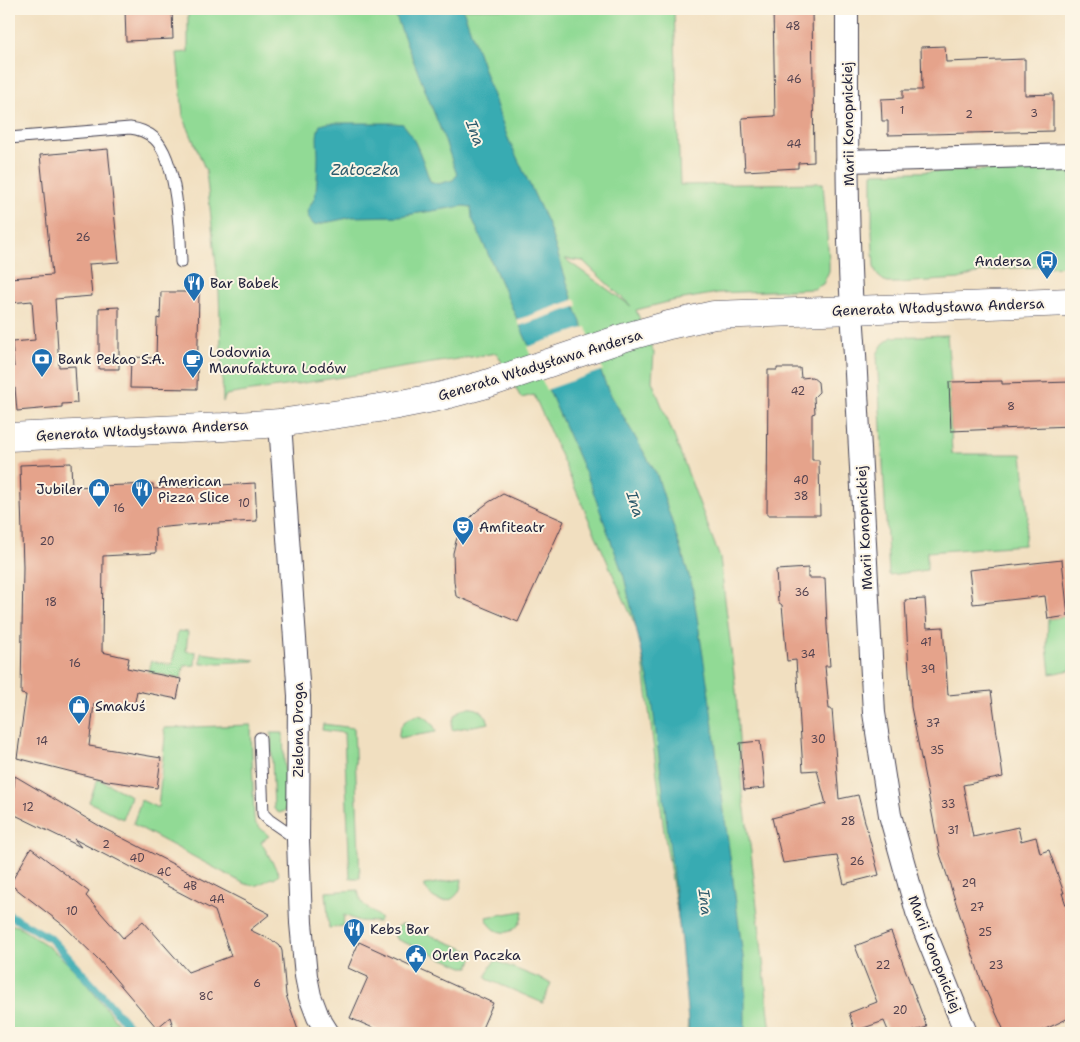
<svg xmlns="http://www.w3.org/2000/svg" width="1080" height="1042" font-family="'Shantell Sans',sans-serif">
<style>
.green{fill:#91da95;stroke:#5a7e68;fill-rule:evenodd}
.water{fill:#39abb2;stroke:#2e6676}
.pier{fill:#f1dfc0}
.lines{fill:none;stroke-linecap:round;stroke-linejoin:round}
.stream{stroke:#39abb2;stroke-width:8}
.building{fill:#e5a38b}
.service-casing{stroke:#413e4f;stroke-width:13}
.minor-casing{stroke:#413e4f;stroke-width:24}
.tertiary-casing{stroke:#413e4f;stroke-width:29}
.service{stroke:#fff;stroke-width:11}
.minor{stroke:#fff;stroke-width:22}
.tertiary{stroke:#fff;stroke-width:28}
.labels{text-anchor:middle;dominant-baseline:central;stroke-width:4;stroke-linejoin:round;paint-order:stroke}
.number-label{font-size:11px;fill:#53424f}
.street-label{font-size:14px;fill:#22223b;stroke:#fcf5e5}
.poi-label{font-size:14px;fill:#22223b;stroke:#fcf5e5;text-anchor:start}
.water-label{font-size:15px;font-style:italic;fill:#2b596b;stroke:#fcf5e5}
</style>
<rect width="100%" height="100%" fill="#fcf5e5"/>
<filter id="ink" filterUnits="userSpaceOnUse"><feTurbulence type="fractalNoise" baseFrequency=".02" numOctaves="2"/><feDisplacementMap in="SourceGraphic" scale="10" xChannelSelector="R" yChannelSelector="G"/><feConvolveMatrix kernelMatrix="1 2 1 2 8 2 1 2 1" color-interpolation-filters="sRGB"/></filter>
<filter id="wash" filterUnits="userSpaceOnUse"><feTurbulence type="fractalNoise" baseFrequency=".0096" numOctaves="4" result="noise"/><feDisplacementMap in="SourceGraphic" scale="20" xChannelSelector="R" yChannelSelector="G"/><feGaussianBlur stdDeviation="1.12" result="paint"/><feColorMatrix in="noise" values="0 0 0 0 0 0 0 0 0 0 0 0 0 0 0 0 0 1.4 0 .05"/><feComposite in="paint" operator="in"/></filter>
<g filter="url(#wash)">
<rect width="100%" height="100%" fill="#f1dfc0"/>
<!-- green -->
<path class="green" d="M188,9H674L680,185L823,183L829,261V271L823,284L814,289L718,293L672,301L636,310L654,353L652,381L674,436L720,558L736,691L742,789L751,852L771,1033H687L690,989L664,832L640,636L534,395L521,398L497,353L226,395L223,402L219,292L206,171L183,116L177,53L188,52ZM565,259L583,261L631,306Z
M1071,168V266L1011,268L981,272L959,279L898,283H887L878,276L874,267L872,233V173Z
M947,335L951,382L949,383L952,454H1022L1028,516L1024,545L927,552V570L889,575L877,354L883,344L892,337Z
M1071,600V670L1050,674L1047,646L1048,619L1068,616L1066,601Z
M178,631L188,632L186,651L196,652L195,665L184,666L181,679L149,672L151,661L172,665Z
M201,653L255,660V661L201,664Z
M466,708C477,707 485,711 489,723L452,730C451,719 456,711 466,708Z
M419,715C428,718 434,723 436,732L399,738C398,724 406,718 419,715Z
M323,724L354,728L360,878H350L344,733L322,730Z
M251,725L254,819L256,824L269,836L261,842L279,874L273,879L271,878C256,887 255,888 239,881L133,824L141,800L158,808L165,737L164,728Z
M271,733H283L286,805L285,811L279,813L274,809Z
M98,779L131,796L123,819L89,802Z
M462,879C461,905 434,909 424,885Z
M358,890C362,910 368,906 380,918V920L378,922L359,921L344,915L343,926L329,928L326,892Z
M523,911C522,935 494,941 486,917Z
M9,924L17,926L45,944L61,957L79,975L126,1033H9Z
M403,924L472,952L474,954L469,967H463L396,939L394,934L398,926Z
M496,961L551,983L543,1003L487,979L486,976L492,964Z"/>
<!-- water -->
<path class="water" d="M393,9H463L507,136L548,224L576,310L608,390L657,475L692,585L708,688L745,972V1033H689L681,942L651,691L624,577L590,483L472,218L471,207L464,206L400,216L353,217L314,225C298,207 315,208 316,191C317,179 318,167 318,156C318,145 315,135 320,125L327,123H393L403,124C417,140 423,162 430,181L438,184L453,180L457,175L444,138Z"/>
<!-- pier -->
<path class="pier" d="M576,299L578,306L519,326L517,320Z
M586,327L603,370L546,390L527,347Z"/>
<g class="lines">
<!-- stream -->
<path class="stream" d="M9,915L51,939L65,954L135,1033"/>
</g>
<g id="blocks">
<!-- building -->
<path class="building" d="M125,9H172L173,39L126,41Z
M773,9H812L814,162L798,163V168L745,171L742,118L775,116Z
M945,46L946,62L1025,59V95L1053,94V131L888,135V121H882L881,99L903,98V90H922L921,47Z
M108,149L119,262L89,264L92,296L55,299L59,367L75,366L77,403L62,404V407L17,411L15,388H9V367H14L12,342L35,340L32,301L10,303L9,278L52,275L40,155Z
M161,292H199L197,389L130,388L131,357L156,358L157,318L160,319Z
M119,307V369H99V308Z
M777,368H800L801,378L812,377L818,382L819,392L814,397L815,413L812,414V460H819L820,515H767L768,370H777Z
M1002,381V384L1071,382V426L951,431L949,382Z
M71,463L72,487L153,484V489L255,483L257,521L199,524L155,528L156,553L103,556L102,652L129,658L127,668L181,679L177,699L137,691L134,707L94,704L89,746L161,758L157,788L108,781L17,758L26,695L21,694L23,567L20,465Z
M503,494L564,521L518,622L456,596L454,581L453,553L456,541L460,530L467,521L477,511L489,502Z
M1062,560L1068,616L1048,619L1045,596L973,604L969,570Z
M808,568V578H825L827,626L830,666H825L829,709H832L839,799L858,795L879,875L844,884L837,856L783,863L772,818L826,804L817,770L803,771L796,660L787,661L782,605L778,602L776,570Z
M925,599L927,628L943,627L948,695L991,691L1003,777L963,785L973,837L1018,827L1021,841L1036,837L1040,853L1049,850L1064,893H1062L1071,920V1017L1037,1033H1005L986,991L985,992L940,854L911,707L905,600Z
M760,741L765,788L744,790L740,743Z
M15,776L103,828L270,914L250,930L275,942L280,946L282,951L286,995L299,1033H175L170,1017L157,1028L99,960L63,925L10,884L31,848L89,892L86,896L123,938L143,921L188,972L231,956L215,911L112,857L111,858L74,839L81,847L9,812V797L11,787H14Z
M891,932L927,1027L908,1033H889L884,1021L855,1031L849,1013L877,1002L855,946Z
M359,942L493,1003L480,1033H385L350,1018L368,977L348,968Z"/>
</g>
</g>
<g filter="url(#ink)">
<use href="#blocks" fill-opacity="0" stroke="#413e4f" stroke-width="1"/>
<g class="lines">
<!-- service casing -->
<g class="service-casing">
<path id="service" d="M9,138L130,128C139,129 147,132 154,138C177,159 180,231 181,262
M260,738L263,814L269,820L298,840"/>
</g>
<!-- minor casing -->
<g class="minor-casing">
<path id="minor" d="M847,9C847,124 846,240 855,355L874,713L890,815L917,912L966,1033
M847,161L1071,155
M280,423L299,696L298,840L301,923L306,976L310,996L318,1017L328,1033"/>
</g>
<!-- tertiary casing -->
<g class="tertiary-casing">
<path id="tertiary" d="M9,437L223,427L280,423L392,406L438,397L483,385L626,337L669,325L714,315L1071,302"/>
</g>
<!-- service -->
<use href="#service" class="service"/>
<!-- minor -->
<use href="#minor" class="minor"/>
<!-- tertiary -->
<use href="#tertiary" class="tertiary"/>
</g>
</g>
<!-- icons -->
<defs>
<g id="bus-pin" transform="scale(1.125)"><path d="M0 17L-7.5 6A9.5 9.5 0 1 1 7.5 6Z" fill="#1f6fb2" stroke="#fcf5e5"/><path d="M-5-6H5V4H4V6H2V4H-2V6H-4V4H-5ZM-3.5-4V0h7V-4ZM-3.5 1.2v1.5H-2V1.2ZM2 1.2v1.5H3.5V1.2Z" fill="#fff"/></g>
<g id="restaurant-pin" transform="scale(1.125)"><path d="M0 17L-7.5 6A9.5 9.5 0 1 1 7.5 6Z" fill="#1f6fb2" stroke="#fcf5e5"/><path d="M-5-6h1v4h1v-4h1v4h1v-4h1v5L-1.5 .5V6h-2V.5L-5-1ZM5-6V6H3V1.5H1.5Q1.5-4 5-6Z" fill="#fff"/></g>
<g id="bank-pin" transform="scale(1.125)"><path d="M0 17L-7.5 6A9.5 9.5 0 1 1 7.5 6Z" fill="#1f6fb2" stroke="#fcf5e5"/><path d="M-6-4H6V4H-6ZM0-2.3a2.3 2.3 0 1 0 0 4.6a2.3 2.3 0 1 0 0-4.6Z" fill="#fff"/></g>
<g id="cafe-pin" transform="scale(1.125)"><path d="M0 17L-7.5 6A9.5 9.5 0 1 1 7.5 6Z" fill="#1f6fb2" stroke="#fcf5e5"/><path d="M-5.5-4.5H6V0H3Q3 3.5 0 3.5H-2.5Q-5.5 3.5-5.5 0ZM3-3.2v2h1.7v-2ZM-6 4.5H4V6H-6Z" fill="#fff"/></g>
<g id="shop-pin" transform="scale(1.125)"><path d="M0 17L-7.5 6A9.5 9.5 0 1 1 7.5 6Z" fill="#1f6fb2" stroke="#fcf5e5"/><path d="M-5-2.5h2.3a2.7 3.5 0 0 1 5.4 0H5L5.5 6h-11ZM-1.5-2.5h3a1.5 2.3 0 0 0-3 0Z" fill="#fff"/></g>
<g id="theatre-pin" transform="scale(1.125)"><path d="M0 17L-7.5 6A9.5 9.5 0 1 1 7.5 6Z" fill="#1f6fb2" stroke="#fcf5e5"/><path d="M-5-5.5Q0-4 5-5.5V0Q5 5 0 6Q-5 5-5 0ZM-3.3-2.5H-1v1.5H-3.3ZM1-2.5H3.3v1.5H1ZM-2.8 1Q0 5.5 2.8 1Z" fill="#fff"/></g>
<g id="civic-pin" transform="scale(1.125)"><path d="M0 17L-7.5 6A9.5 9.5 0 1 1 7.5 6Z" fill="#1f6fb2" stroke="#fcf5e5"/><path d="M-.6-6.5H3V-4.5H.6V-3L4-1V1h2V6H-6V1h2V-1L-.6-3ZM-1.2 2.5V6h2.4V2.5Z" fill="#fff"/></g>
</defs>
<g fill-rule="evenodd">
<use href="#bus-pin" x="1047" y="261"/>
<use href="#restaurant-pin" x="194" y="283"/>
<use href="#bank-pin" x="42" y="359"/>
<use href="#cafe-pin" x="193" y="360"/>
<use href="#shop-pin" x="99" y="489"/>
<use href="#restaurant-pin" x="142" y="489"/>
<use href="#theatre-pin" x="463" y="527"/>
<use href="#shop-pin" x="79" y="706"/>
<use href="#restaurant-pin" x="354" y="929"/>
<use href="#civic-pin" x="416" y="955"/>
</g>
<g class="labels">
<!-- number labels -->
<g class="number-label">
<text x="793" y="26">48</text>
<text x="794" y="79">46</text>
<text x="902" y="110">1</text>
<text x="1034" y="113">3</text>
<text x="969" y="114">2</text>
<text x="794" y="144">44</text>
<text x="83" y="237">26</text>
<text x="798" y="391">42</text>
<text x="1011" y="406">8</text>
<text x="801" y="480">40</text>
<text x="801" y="496">38</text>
<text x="244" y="503">10</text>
<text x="119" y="508">16</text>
<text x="47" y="541">20</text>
<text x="802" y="592">36</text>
<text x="51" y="602">18</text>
<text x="926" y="642">41</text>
<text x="808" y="654">34</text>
<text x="75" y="663">16</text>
<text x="928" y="669">39</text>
<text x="933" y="723">37</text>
<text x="818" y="739">30</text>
<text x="42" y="741">14</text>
<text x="937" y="750">35</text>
<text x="948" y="804">33</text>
<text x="28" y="807">12</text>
<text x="848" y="821">28</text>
<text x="953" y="830">31</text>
<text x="106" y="844">2</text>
<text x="137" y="858">4D</text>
<text x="857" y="861">26</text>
<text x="164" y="872">4C</text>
<text x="969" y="883">29</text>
<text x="190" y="886">4B</text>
<text x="217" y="899">4A</text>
<text x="977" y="907">27</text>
<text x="72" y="911">10</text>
<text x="985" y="932">25</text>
<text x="883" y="965">22</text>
<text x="996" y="965">23</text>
<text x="257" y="983">6</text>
<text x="206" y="996">8C</text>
<text x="900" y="1010">20</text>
</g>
<!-- street labels -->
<g class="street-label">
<text transform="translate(848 124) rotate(-91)">Marii Konopnickiej</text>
<text transform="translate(938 307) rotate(-2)">Generała Władysława Andersa</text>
<text transform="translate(540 365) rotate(-17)">Generała Władysława Andersa</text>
<text transform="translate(142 430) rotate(-3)">Generała Władysława Andersa</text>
<text transform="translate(864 528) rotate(-93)">Marii Konopnickiej</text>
<text transform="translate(298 730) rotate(-90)">Zielona Droga</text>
<text transform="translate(935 954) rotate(69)">Marii Konopnickiej</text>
</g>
<!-- poi labels -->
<g class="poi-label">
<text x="1031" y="261" text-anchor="end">Andersa</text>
<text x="210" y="283">Bar Babek</text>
<text x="209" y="352">Lodovnia<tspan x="209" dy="16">Manufaktura Lodów</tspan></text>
<text x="58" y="359">Bank Pekao S.A.</text>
<text x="158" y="481">American<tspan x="158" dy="16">Pizza Slice</tspan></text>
<text x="83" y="489" text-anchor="end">Jubiler</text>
<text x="479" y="527">Amfiteatr</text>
<text x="95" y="706">Smakuś</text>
<text x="370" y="929">Kebs Bar</text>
<text x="432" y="955">Orlen Paczka</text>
</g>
<!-- water labels -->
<g class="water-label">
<text transform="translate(475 133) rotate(70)">Ina</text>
<text x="365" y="170">Zatoczka</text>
<text transform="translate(635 504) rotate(72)">Ina</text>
<text transform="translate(705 902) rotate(83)">Ina</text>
</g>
</g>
<!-- margin -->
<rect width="1080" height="1042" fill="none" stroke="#fcf5e5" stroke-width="30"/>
</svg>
